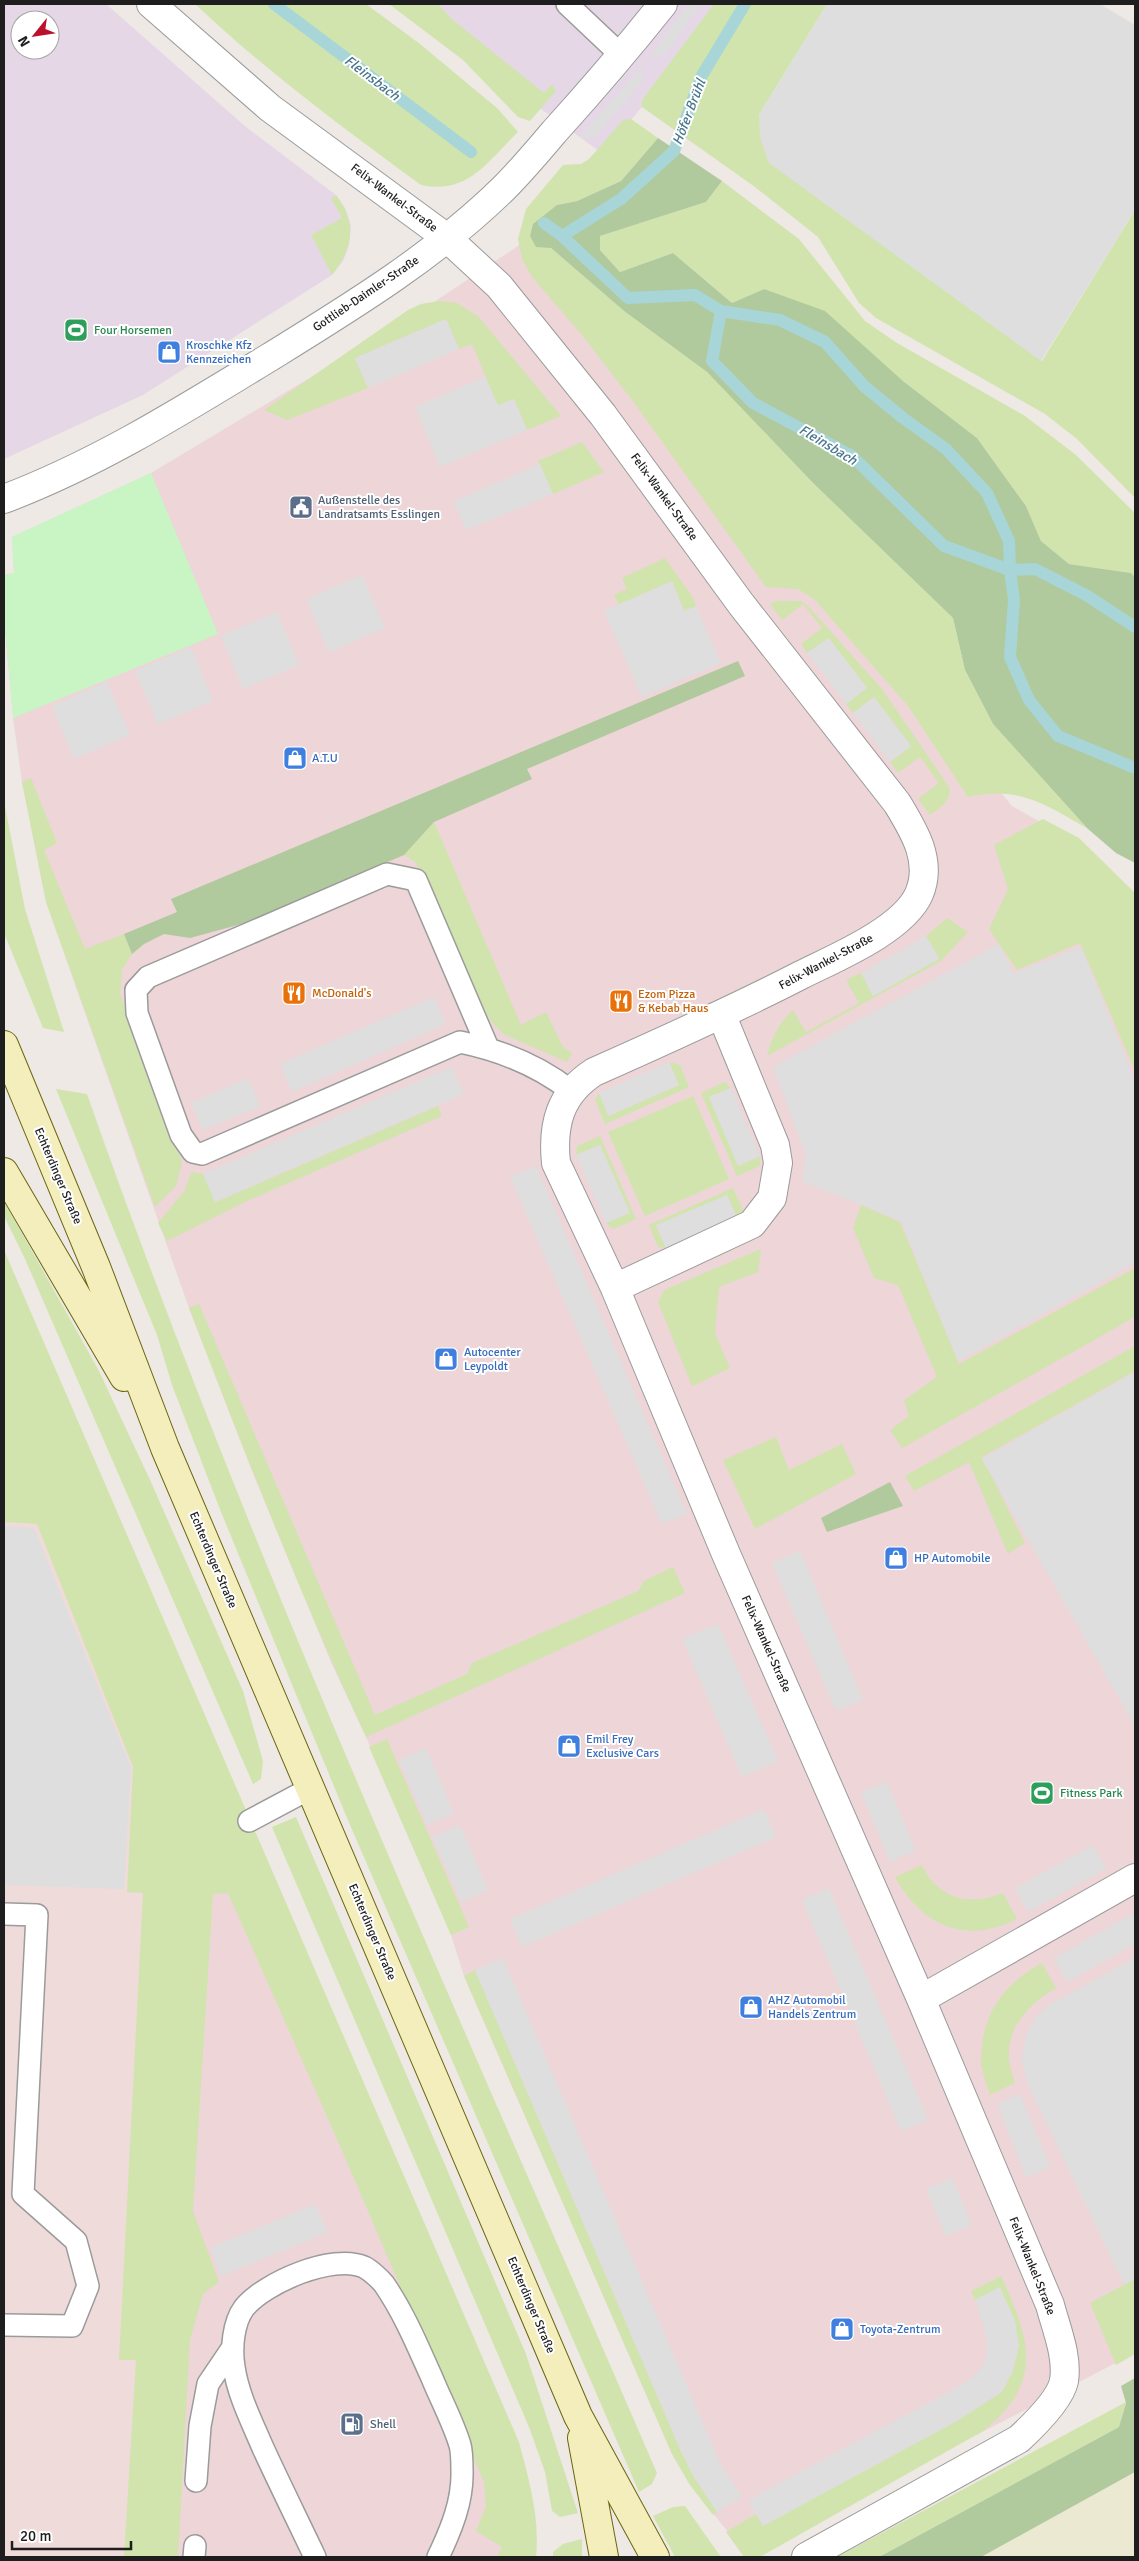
<svg xmlns="http://www.w3.org/2000/svg" width="1139" height="2561" font-family="Signika,sans-serif">
<style>
.commercial{fill:#edd5d8}
.industrial{fill:#e6d7e6;fill-rule:evenodd}
.military{fill:#efdbd9}
.farmland{fill:#ebe9d1}
.grass{fill:#d1e4ae}
.forest{fill:#b1ca9d}
.park{fill:#c9f5c5}
.parking{fill:#dedede}
.lines{fill:none;stroke-linecap:round;stroke-linejoin:round}
.stream{stroke:#a8d5d8;stroke-width:12}
.lane-casing{stroke:#9b9b9b;stroke-width:24}
.street-casing{stroke:#9b9b9b;stroke-width:30}
.secondary-casing{stroke:#6b660e;stroke-width:30}
.lane{stroke:#fff;stroke-width:21}
.street{stroke:#fff;stroke-width:28}
.secondary{stroke:#f4eebc;stroke-width:28}
.labels{text-anchor:middle;dominant-baseline:central;stroke-width:4;stroke-linejoin:round;paint-order:stroke}
.street-label{font-size:12px;fill:#1e1e1e;stroke:#fff}
.leisure-label{font-size:12px;fill:#27864d;stroke:#fff;text-anchor:start}
.shop-label{font-size:12px;fill:#366cbe;stroke:#fff;text-anchor:start}
.service-label{font-size:12px;fill:#4e5e75;stroke:#fff;text-anchor:start}
.food-label{font-size:12px;fill:#c56008;stroke:#fff;text-anchor:start}
.water-label{font-size:14px;font-style:italic;fill:#48778f;stroke:#fff}
</style>
<rect width="100%" height="100%" fill="#eee9e4"/>
<!-- commercial -->
<path class="commercial" d="M524,242L676,402L1012,806L1077,843L1135,901V2353L746,2554L690,2485L672,2454L464,1976L451,1935L366,1737L331,1662L250,1466L189,1308L46,902L22,782L13,718L4,617V575L14,573L12,537L151,473L413,316Z
M251,1842L519,2557H165L197,1870Z"/>
<!-- industrial -->
<path class="industrial" d="M4,4H106L246,127L336,195L345,208L351,226L349,245L343,261L332,275L143,395L4,459ZM20,20H50V50H20Z
M420,4H727L603,154L533,103Z"/>
<!-- military -->
<path class="military" d="M4,1348L189,1790L154,2557H4Z"/>
<!-- farmland -->
<path class="farmland" d="M1135,2472V2557H981Z"/>
<!-- grass -->
<path class="grass" d="M195,4H366L420,44L497,108L518,132C487,162 468,195 421,185C343,128 265,70 195,4Z
M389,4H438L452,19L544,93L552,84L556,91L530,121L518,117L463,60Z
M714,4H827L759,115L1042,361L1135,210V498L1077,439L1045,414L876,318L859,303L818,237L755,187L642,107V100Z
M631,119L658,138L621,181L577,201L557,205L551,248L624,311L707,372L812,482L953,618L965,670L993,724L1088,829C1046,805 1019,785 968,797L908,706L815,600L798,589L766,587L635,404L582,335L532,277L522,259L518,239L526,209L563,165L581,164L589,159L623,120Z
M722,181L799,239L865,321L897,343L1025,416L1076,455L1135,513V577L1131,573L1069,564L1041,541L1026,506L977,438L903,381L764,289L732,303L673,253L620,272L600,250V236L706,202Z
M336,195C358,224 353,248 332,275L311,235L342,218L331,198Z
M439,301L457,303L479,317L561,416L527,430L514,399L498,406L472,344L459,349L446,319L355,358L368,388L287,420L264,410L408,310L421,304Z
M582,442L604,472L553,494L538,461Z
M665,558L692,596L696,606L684,611L672,582L619,605L614,595L627,589L622,578Z
M776,601H801L808,606L882,689L949,787C952,802 940,807 930,815L918,799L939,783L920,757L898,773L890,762L911,746L874,697L853,713L846,704L867,688L828,638L807,653L801,644L822,628L803,604L782,620L770,604Z
M31,778L57,843L44,850L85,949L124,934L132,954L122,970L120,994L182,1162L176,1186L155,1207L46,902L22,782Z
M4,801L25,909L64,1032L43,1028L4,933Z
M1043,819L1079,838L1135,893V1071L1080,943L1017,970L989,929L1008,889L994,845Z
M434,822L521,1025L546,1012L563,1047L572,1053L567,1062L505,1035L495,1026L483,1010L422,872L414,861L404,855Z
M947,918L968,932L941,961L767,1056C772,1037 778,1024 793,1010L806,1032L859,1003L846,980L861,973L873,996L939,958L926,936Z
M669,1062L680,1065L689,1087L605,1124L595,1100L599,1093L609,1116L679,1085Z
M725,1082L731,1088L709,1097L739,1166L760,1156V1166L737,1176L701,1093Z
M56,1089L87,1094C252,1564 460,2017 657,2473L652,2484L639,2492L347,1818L221,1512L172,1385L157,1335Z
M693,1096L729,1179L645,1216L608,1132Z
M438,1106L442,1116L245,1202L167,1241L158,1223L185,1190L191,1172L203,1174L216,1202Z
M600,1136L636,1219L613,1229L606,1223L630,1213L600,1145L576,1155L577,1146Z
M733,1188L743,1210L737,1218L727,1195L656,1226L666,1248L658,1247L649,1225Z
M4,1201L99,1371L151,1482L243,1691L263,1761L261,1779L253,1784L25,1259L4,1216Z
M861,1205L900,1222L959,1364L1135,1268V1317L902,1448L890,1430L909,1416L904,1400L937,1377L898,1285L874,1278L853,1228Z
M761,1249L758,1272L719,1287L715,1333L730,1368L692,1386L658,1302L664,1290Z
M4,1250L519,2442C529,2480 540,2517 536,2557H497L502,2547L476,2531L486,2506L484,2482L344,2155L228,1893L213,1894L193,2211L219,2282L203,2294L190,2340L178,2557H124L136,2360H119L143,1893L127,1892L133,1767L37,1524L4,1522Z
M199,1304L375,1715L467,1674L472,1663L638,1591L644,1581L673,1567L685,1593L366,1737C301,1597 245,1453 189,1308Z
M1135,1346V1371L982,1457L1025,1543L1008,1554L969,1462L914,1491L905,1476Z
M776,1437L789,1470L842,1444L856,1474L755,1529L723,1460Z
M387,1739L469,1927L451,1935L369,1747Z
M296,1817L526,2354L578,2513L560,2517L552,2511L545,2472L529,2427L272,1827Z
M922,1865C938,1899 969,1907 1003,1893L1017,1919C965,1945 922,1926 895,1877Z
M1042,1963L1056,1988C1030,2003 1006,2027 1009,2060C1010,2068 1013,2076 1015,2083L990,2095C987,2085 983,2075 981,2065C980,2059 982,2052 982,2046C986,2007 1009,1981 1042,1963Z
M475,1970L680,2449L694,2477L717,2512L713,2515L690,2485L672,2454L464,1976Z
M1001,2276C1030,2339 1045,2382 983,2431L760,2557H744L726,2532L756,2514L763,2526L1002,2392L1000,2287L975,2300L971,2291Z
M1135,2279V2354L1116,2365L1090,2303Z
M1126,2402L1119,2427L879,2557H837Z
M685,2506L721,2557H675L653,2516L673,2507Z
M582,2539V2557H553V2552L563,2544Z"/>
<!-- forest -->
<path class="forest" d="M658,138L722,181L706,202L600,236V250L620,272L673,253L732,303L764,289L825,311L903,381L977,438L1026,506L1041,541L1069,564L1131,573L1135,577V863L1116,853L1088,829L993,724L965,670L953,618L812,482L707,372L624,311L551,248L536,247L530,236L533,224L557,205L577,201L621,181Z
M738,661L745,676L527,769L532,779L434,822L404,855L245,923L190,938L164,934L144,944L132,954L124,934L177,912L171,899Z
M890,1482L903,1506L827,1532L821,1518Z
M1135,2378V2472L981,2557H879L1119,2427L1126,2403L1121,2386Z"/>
<!-- park -->
<path class="park" d="M151,473L218,634L13,718L4,617V575L14,573L12,537Z"/>
<!-- parking -->
<path class="parking" d="M688,4H701L666,53L650,57Z
M827,4H1100L1135,25V210L1041,361L769,163L760,138L759,115Z
M641,67L643,80L594,138L580,137Z
M446,319L459,349L368,388L355,358Z
M485,377L498,405L514,399L527,430L440,467L415,407Z
M540,464L553,494L466,530L454,501Z
M362,575L385,628L329,652L306,599Z
M672,581L684,611L696,606L721,663L642,697L604,611Z
M277,612L299,665L243,689L221,636Z
M829,638L867,688L846,704L807,653Z
M191,647L213,701L158,724L135,671Z
M107,682L130,735L74,759L52,706Z
M874,697L911,746L890,762L853,713Z
M926,936L939,959L873,996L861,973Z
M999,944L1013,974L1081,947L1135,1081V1263L958,1361L901,1221L802,1181L806,1155L773,1067Z
M434,997L446,1024L292,1092L280,1064Z
M669,1062L679,1085L608,1116L599,1093Z
M451,1067L464,1094L215,1202L203,1174Z
M248,1078L260,1106L203,1130L191,1103Z
M731,1088L760,1156L738,1166L709,1097Z
M600,1145L630,1213L606,1223L576,1155Z
M536,1166L687,1514L662,1524L510,1177Z
M727,1195L737,1218L666,1248L656,1225Z
M1135,1372V1726L982,1459Z
M4,1526L34,1528L131,1768L124,1889L4,1885Z
M800,1551L863,1700L836,1711L772,1563Z
M718,1624L778,1761L742,1777L682,1639Z
M426,1748L454,1813L427,1825L399,1760Z
M887,1782L916,1851L890,1862L861,1792Z
M764,1809L776,1837L522,1947L510,1919Z
M460,1825L488,1890L461,1902L432,1837Z
M1093,1845L1106,1869L1028,1912L1015,1888Z
M829,1888L928,2120L901,2131L802,1900Z
M1132,1914L1135,1921V1944L1067,1982L1054,1958Z
M503,1958L720,2463L742,2497L717,2512L694,2477L680,2449L475,1970Z
M1135,1958V2279L1124,2284L1028,2085L1022,2060L1026,2036L1034,2019L1049,2005Z
M1020,2094L1050,2167L1026,2177L997,2104Z
M952,2178L972,2225L946,2236L926,2189Z
M315,2204L328,2232L221,2276L210,2248Z
M1000,2287L1015,2321L1019,2346L1013,2371L1002,2392L957,2421L763,2526L748,2500L943,2395L970,2379L982,2368L987,2356V2337L975,2300Z"/>
<g class="lines">
<!-- stream -->
<path class="stream" d="M274,4L471,152
M544,223L562,236L628,298L695,295L721,311L712,361L753,403L852,456L944,546L1010,570L1014,600L1010,657L1029,700L1058,736L1135,768
M562,236L621,199L674,151L701,77L745,4
M721,311L780,320L825,342L864,386L903,418L946,449L987,493L1009,541L1010,570L1035,569L1086,595L1135,627"/>
<!-- lane casing -->
<g class="lane-casing">
<path id="lane" d="M567,4L622,56
M488,1048L416,880L387,874L148,977L136,990L137,1013L181,1135L193,1152L202,1154L460,1042C499,1050 539,1066 571,1091
M249,1821L311,1788
M4,1914L37,1915L23,2194L76,2241L88,2286L72,2326L4,2325
M196,2481L200,2426L208,2384L233,2347
M194,2557L195,2546
M315,2557C298,2521 280,2485 263,2448C252,2422 238,2395 234,2367C231,2349 233,2323 244,2308C264,2283 333,2253 364,2267C370,2270 380,2279 384,2284C404,2313 418,2347 432,2378C441,2400 453,2422 460,2445C462,2452 462,2463 462,2471C463,2501 451,2530 438,2557"/>
</g>
<!-- street casing -->
<g class="street-casing">
<path id="street" d="M151,4L270,108L447,238L499,286L603,415L741,604L897,803C914,831 933,861 919,894C903,930 835,958 801,975C733,1010 664,1041 594,1072C560,1094 552,1124 556,1163L615,1288L726,1554L921,1999L1050,2305C1056,2328 1068,2356 1064,2381C1060,2400 1033,2426 1019,2439L806,2557
M4,499C99,463 183,410 270,357C351,307 436,255 504,188C522,170 538,151 554,132C592,90 628,48 663,4
M615,1288L752,1224L772,1198L778,1163L775,1145L722,1016
M921,1999L1135,1878"/>
</g>
<!-- secondary casing -->
<g class="secondary-casing">
<path id="secondary" d="M4,1045L96,1267L165,1448L578,2416L655,2557
M4,1172L124,1377
M582,2438L604,2557"/>
</g>
<!-- lane -->
<use href="#lane" class="lane"/>
<!-- street -->
<use href="#street" class="street"/>
<!-- secondary -->
<use href="#secondary" class="secondary"/>
</g>
<!-- icons -->
<defs>
<g id="stadium-square" transform="scale(1.25)"><rect x="-9" y="-9" width="18" height="18" rx="4" fill="#2e9e5b" stroke="#fff"/><path d="M0-5a6.5 5 0 1 0 0 10a6.5 5 0 1 0 0-10ZM-3.5-1.8h7v3.6h-7Z" fill="#fff"/></g>
<g id="shop-square" transform="scale(1.25)"><rect x="-9" y="-9" width="18" height="18" rx="4" fill="#3f7fe0" stroke="#fff"/><path d="M-5-2.5h2.3a2.7 3.5 0 0 1 5.4 0H5L5.5 6h-11ZM-1.5-2.5h3a1.5 2.3 0 0 0-3 0Z" fill="#fff"/></g>
<g id="civic-square" transform="scale(1.25)"><rect x="-9" y="-9" width="18" height="18" rx="4" fill="#5c6f8a" stroke="#fff"/><path d="M-.6-6.5H3V-4.5H.6V-3L4-1V1h2V6H-6V1h2V-1L-.6-3ZM-1.2 2.5V6h2.4V2.5Z" fill="#fff"/></g>
<g id="restaurant-square" transform="scale(1.25)"><rect x="-9" y="-9" width="18" height="18" rx="4" fill="#e8710a" stroke="#fff"/><path d="M-5-6h1v4h1v-4h1v4h1v-4h1v5L-1.5 .5V6h-2V.5L-5-1ZM5-6V6H3V1.5H1.5Q1.5-4 5-6Z" fill="#fff"/></g>
<g id="fuel-square" transform="scale(1.25)"><rect x="-9" y="-9" width="18" height="18" rx="4" fill="#5c6f8a" stroke="#fff"/><path d="M-5.5-6h7V0h2V4h1.3V-2.5L3-4.5l.8-.8L6-3V5H2.5V1h-1V6h-7ZM-4.2-4.7v3.2H.2V-4.7Z" fill="#fff"/></g>
</defs>
<g fill-rule="evenodd">
<use href="#stadium-square" x="76" y="330"/>
<use href="#shop-square" x="169" y="352"/>
<use href="#civic-square" x="301" y="507"/>
<use href="#shop-square" x="295" y="758"/>
<use href="#restaurant-square" x="294" y="993"/>
<use href="#restaurant-square" x="621" y="1001"/>
<use href="#shop-square" x="446" y="1359"/>
<use href="#shop-square" x="896" y="1558"/>
<use href="#shop-square" x="569" y="1746"/>
<use href="#stadium-square" x="1042" y="1793"/>
<use href="#shop-square" x="751" y="2007"/>
<use href="#shop-square" x="842" y="2329"/>
<use href="#fuel-square" x="352" y="2424"/>
</g>
<g class="labels">
<!-- street labels -->
<g class="street-label">
<text transform="translate(394 198) rotate(37)">Felix-Wankel-Straße</text>
<text transform="translate(366 294) rotate(-34)">Gottlieb-Daimler-Straße</text>
<text transform="translate(664 497) rotate(54)">Felix-Wankel-Straße</text>
<text transform="translate(826 962) rotate(-28)">Felix-Wankel-Straße</text>
<text transform="translate(58 1176) rotate(67)">Echterdinger Straße</text>
<text transform="translate(213 1560) rotate(67)">Echterdinger Straße</text>
<text transform="translate(766 1644) rotate(66)">Felix-Wankel-Straße</text>
<text transform="translate(372 1932) rotate(67)">Echterdinger Straße</text>
<text transform="translate(1032 2266) rotate(68)">Felix-Wankel-Straße</text>
<text transform="translate(531 2305) rotate(67)">Echterdinger Straße</text>
</g>
<!-- leisure labels -->
<g class="leisure-label">
<text x="94" y="330">Four Horsemen</text>
<text x="1060" y="1793">Fitness Park</text>
</g>
<!-- shop labels -->
<g class="shop-label">
<text x="186" y="345">Kroschke Kfz<tspan x="186" dy="14">Kennzeichen</tspan></text>
<text x="312" y="758">A.T.U</text>
<text x="464" y="1352">Autocenter<tspan x="464" dy="14">Leypoldt</tspan></text>
<text x="914" y="1558">HP Automobile</text>
<text x="586" y="1739">Emil Frey<tspan x="586" dy="14">Exclusive Cars</tspan></text>
<text x="768" y="2000">AHZ Automobil<tspan x="768" dy="14">Handels Zentrum</tspan></text>
<text x="860" y="2329">Toyota-Zentrum</text>
</g>
<!-- service labels -->
<g class="service-label">
<text x="318" y="500">Außenstelle des<tspan x="318" dy="14">Landratsamts Esslingen</tspan></text>
<text x="370" y="2424">Shell</text>
</g>
<!-- food labels -->
<g class="food-label">
<text x="312" y="993">McDonald's</text>
<text x="638" y="994">Ezom Pizza<tspan x="638" dy="14">&amp; Kebab Haus</tspan></text>
</g>
<!-- water labels -->
<g class="water-label">
<text transform="translate(372 78) rotate(37)">Fleinsbach</text>
<text transform="translate(689 112) rotate(-69)">Höfer Brühl</text>
<text transform="translate(828 445) rotate(31)">Fleinsbach</text>
</g>
</g>
<!-- border -->
<rect width="1139" height="2561" fill="none" stroke="#1e1e1e" stroke-width="10"/>
<!-- north arrow -->
<g transform="translate(35 35) rotate(240)"><circle r="24" fill="#ffffff" stroke="#a5a5a5"/>
<path d="M0-4L9 19L0 12L-9 19Z" fill="#bb112c"/>
<text y="-8" font-size="14" font-weight="bold" text-anchor="middle" fill="#1e1e1e">N</text>
</g>
<!-- scale -->
<path d="M12 2541v8h119v-8" fill="none" stroke="#1e1e1e" stroke-width="2.5"/>
<text x="20" y="2541" font-size="15" fill="#1e1e1e" stroke="#ffffff" stroke-width="4" paint-order="stroke">20 m</text>
</svg>
